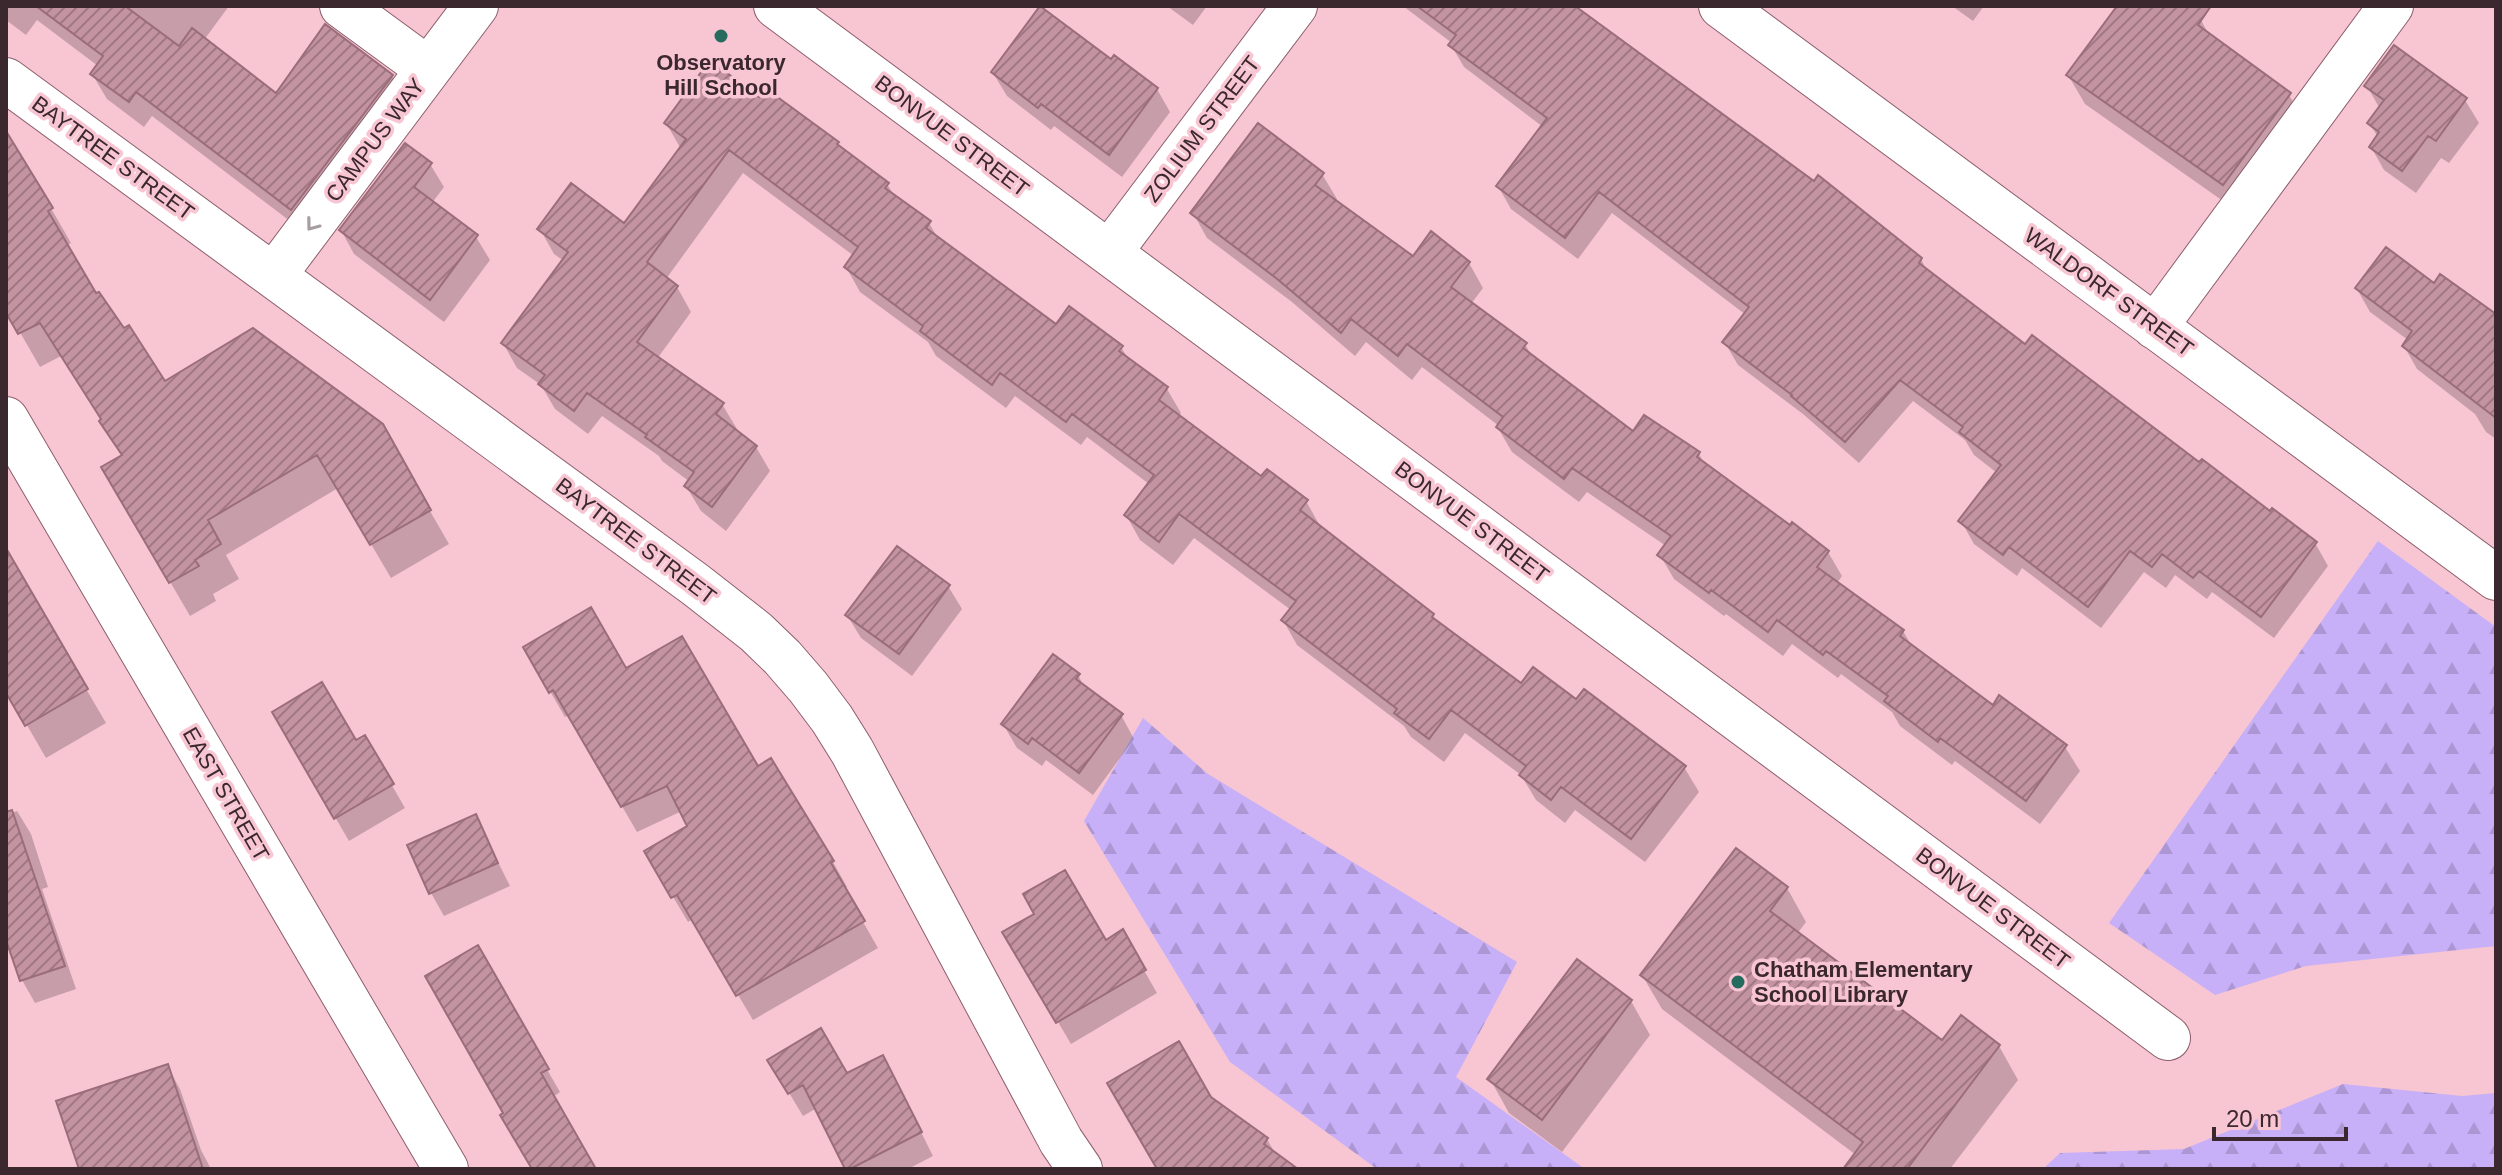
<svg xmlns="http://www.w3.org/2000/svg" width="2502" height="1175" font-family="Arial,sans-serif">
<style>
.forest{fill:url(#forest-firs)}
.shadow{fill:#0003}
.building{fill:url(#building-hatch);stroke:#9b6d7b;stroke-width:2}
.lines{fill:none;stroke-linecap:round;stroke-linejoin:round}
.minor-casing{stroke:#8c5f6d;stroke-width:46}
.minor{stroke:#fff;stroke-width:44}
.oneway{stroke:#a79ea1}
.poi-dot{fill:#256b5e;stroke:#f8c5d3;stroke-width:3}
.labels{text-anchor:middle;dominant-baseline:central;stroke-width:7;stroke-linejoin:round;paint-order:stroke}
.poi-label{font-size:22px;font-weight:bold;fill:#3b282e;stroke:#f8c5d3}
.street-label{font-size:22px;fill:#3b282e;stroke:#f8c5d3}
</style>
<defs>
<pattern id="forest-firs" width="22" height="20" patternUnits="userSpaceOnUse" patternTransform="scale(2)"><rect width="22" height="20" fill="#c7b0f7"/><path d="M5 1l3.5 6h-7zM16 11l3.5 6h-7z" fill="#ac97d4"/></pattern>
<pattern id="building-hatch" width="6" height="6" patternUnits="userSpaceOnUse" patternTransform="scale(2)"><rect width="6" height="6" fill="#c493a1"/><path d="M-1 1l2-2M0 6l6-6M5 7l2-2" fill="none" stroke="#a07884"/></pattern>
</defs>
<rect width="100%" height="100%" fill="#f8c5d3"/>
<!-- forest -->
<path class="forest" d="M2378,541L2496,627V946L2306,966L2215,995L2109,923Z
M1143,718L1208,774L1517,962L1456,1077L1585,1169H1377L1230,1062L1084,821Z
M2343,1084L2462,1096L2496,1093V1169H2043L2060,1153L2184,1149Z"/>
<!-- shadow -->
<path class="shadow" d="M6,6H229L204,40L277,96L392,76L406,101L307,234L152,116L144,127L107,99L92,74L98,66L37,20L26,35L6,20Z
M1167,6H1207L1193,25Z
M1403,6H1570L1921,259L1928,273L2025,347L2315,543L2328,566L2274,638L2212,592L2207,599L2175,575L2166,588L2144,572L2101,628L2022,568L2017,576L1974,544L1961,521L1997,473L1974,455L1965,440L1913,401L1859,463L1803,414L1738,365L1725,343L1746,315L1612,213L1578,259L1511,209L1498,186L1543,127L1464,67L1451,45L1452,43Z
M1952,6H1984L1973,21Z
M2119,6H2182L2201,20L2210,37L2289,95L2306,123L2240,213L2085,104L2068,75Z
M1112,62L1157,89L1170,112L1122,177L1054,126L1051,130L1007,96L993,73Z
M2367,86L2465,100L2479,123L2449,163L2441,158L2416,193L2384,170L2371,147L2378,137L2369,123L2380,109Z
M759,100L837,144L840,149L887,184L895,197L929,223L939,240L1056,326L1121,347L1129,360L1167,389L1181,413L1178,417L1261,479L1306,501L1320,526L1433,616L1436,622L1521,686L1577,702L1684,767L1699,792L1645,862L1575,810L1565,823L1536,800L1521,775L1465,733L1444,762L1411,737L1404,726L1297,645L1283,620L1291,610L1194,538L1173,565L1140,540L1126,515L1149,484L1087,437L1081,445L1015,396L1006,408L936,356L928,342L860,292L846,267L854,256L743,173L666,279L677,287L691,312L657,359L722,404L737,429L735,431L756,447L770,471L726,531L701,511L686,486L690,482L662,461L659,456L602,416L588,434L555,409L541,385L517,368L503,343L564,261L554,254L540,229L625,226L681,149L666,123Z
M6,150L23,163L52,210L71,243L66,246L95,296L164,384L381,426L449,544L391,578L338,488L226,555L239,579L213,594L216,601L190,616L104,468L122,457L102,421L61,356L40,367L6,308Z
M430,164L444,187L432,203L476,237L490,260L444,322L354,254L341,230Z
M1322,174L1337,199L1335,201L1414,259L1469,263L1483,288L1471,304L1525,344L1533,358L1634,433L1699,454L1705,465L1828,552L1842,576L1837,583L1903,631L1913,648L1993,707L2065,747L2080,771L2040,824L1955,761L1952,765L1900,726L1892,712L1841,674L1838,678L1792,644L1783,656L1726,614L1724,616L1674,579L1660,555L1666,546L1587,492L1579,502L1512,452L1498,428L1499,426L1422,367L1412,380L1366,342L1355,356L1292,302L1207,238L1193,213Z
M2435,286L2496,318V439L2486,432L2475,414L2417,369L2404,346L2408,340L2370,312L2357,289Z
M23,581L106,723L46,758L6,689V591Z
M948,586L962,609L912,676L861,638L847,615Z
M525,648L626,671L757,769L833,862L847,887L844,889L878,948L753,1020L693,919L688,922L646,851L690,826L682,811L637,832L569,715L565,717Z
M1078,675L1086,690L1121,715L1134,739L1093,795L1046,760L1042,766L1017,748L1003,724Z
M274,712L355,743L364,737L405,808L349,841Z
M17,811L31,834L48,887L42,889L76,989L35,1003L22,980L6,933V815Z
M475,816L510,886L444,916L431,893Z
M1787,888L1806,922L1797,934L1942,1043L1999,1046L2018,1080L1950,1169H1846L1856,1155L1662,1009L1642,975Z
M1005,932L1105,943L1122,932L1157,993L1071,1044Z
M477,948L560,1092L553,1097L594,1169H533L506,1113Z
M1631,1001L1650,1035L1562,1152L1509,1113L1490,1079Z
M770,1061L846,1076L895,1080L933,1156L908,1169H848L817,1108L803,1116Z
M167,1066L180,1089L201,1150L211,1169H84Z
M1210,1098L1267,1139L1276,1155L1295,1169H1159Z"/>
<!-- building -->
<path class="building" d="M36,6H125L179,46L192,28L276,93L325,24L393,75L291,210L136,92L129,102L90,74L103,56Z
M1040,6L1111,59L1114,55L1158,88L1109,155L1041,104L1038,108L991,72Z
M1417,6H1575L1814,181L1818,175L1922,258L1919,263L2025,344L2032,335L2199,462L2202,459L2270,511L2272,508L2317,542L2261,617L2199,571L2193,578L2162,554L2152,567L2130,551L2088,607L2009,547L2003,555L1958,521L2001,465L1959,432L1963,427L1900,380L1845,442L1791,396L1792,395L1722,342L1749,307L1599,192L1565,238L1496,186L1547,118L1448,45L1456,35Z
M2117,6H2211L2198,25L2291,93L2223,185L2066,75Z
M2394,45L2467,98L2436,141L2428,136L2402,171L2369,147L2379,132L2367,123L2384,100L2364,86Z
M710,60L759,97L765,88L839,142L837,144L889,183L885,188L931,221L926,228L1056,324L1069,306L1123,346L1119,351L1168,387L1159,400L1261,476L1267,469L1308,500L1300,510L1434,614L1432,617L1521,683L1533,667L1576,699L1584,689L1686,766L1631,839L1561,787L1551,800L1519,775L1526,766L1451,710L1429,739L1394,713L1397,709L1281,620L1296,601L1179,514L1159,542L1124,515L1154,475L1072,414L1066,422L1000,373L992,385L920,331L923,326L844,267L858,247L729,150L647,262L678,286L637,342L724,403L716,414L757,446L712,507L684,486L694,472L645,437L647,435L587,393L574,411L538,384L545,375L501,343L568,252L537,229L571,183L624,223L686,139L664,123Z
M1258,123L1324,173L1315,185L1413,256L1431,231L1470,262L1451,287L1527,343L1523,348L1633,431L1644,415L1700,452L1697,457L1790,525L1792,522L1829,551L1817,567L1904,630L1900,636L1993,705L1999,695L2067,745L2026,801L1940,738L1938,742L1884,701L1888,696L1826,651L1823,655L1777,620L1768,632L1711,590L1709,593L1657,555L1671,536L1572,468L1564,479L1496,427L1503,417L1407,344L1398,356L1351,319L1341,333L1276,278L1190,213Z
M6,131L53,208L48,211L96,293L99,292L124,328L129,325L165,381L253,328L383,424L431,510L370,545L317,455L208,520L221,544L195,560L199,566L169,583L101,467L122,455L99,421L101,419L40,323L18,334L6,313Z
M405,143L432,163L414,187L478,235L430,300L339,230Z
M2386,247L2434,283L2440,274L2496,314V418L2402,346L2412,331L2355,288Z
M897,546L950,585L899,654L845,615Z
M6,548L88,689L25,726L6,693Z
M591,607L626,668L682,636L758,766L771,758L834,861L831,863L865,921L736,996L677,895L671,898L644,851L687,826L667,786L621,807L553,690L549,693L523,647Z
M1053,654L1080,674L1076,679L1123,714L1079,773L1032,738L1028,744L1001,724Z
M322,682L356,740L365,735L394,784L334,819L272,712Z
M12,810L65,966L20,981L6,940V812Z
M476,814L498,863L429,894L407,845Z
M1736,848L1788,887L1770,911L1942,1040L1961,1015L2000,1045L1907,1169H1843L1863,1142L1640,975Z
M1065,870L1106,940L1123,929L1146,970L1056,1023L1002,932L1034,914L1023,894Z
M478,945L549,1069L541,1073L596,1169H532L500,1115L503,1113L425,976Z
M1577,959L1632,1000L1542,1120L1487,1079Z
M821,1028L847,1073L883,1055L922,1132L850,1169H845L803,1085L788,1094L767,1060Z
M1179,1041L1211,1097L1268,1138L1264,1144L1298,1169H1157L1107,1083Z
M168,1064L203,1169H79L56,1101Z"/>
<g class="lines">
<!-- minor casing -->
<g class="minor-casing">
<path id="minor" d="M342,6L428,69
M776,6L2168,1038
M1721,6L2496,578
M6,80L696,585L756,632L782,657L808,687L832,719L852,751L1061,1141L1080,1169
M1109,253L1295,6
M274,275L476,6
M2155,327L2391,6
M6,419L446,1169"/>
</g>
<!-- minor -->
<use href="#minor" class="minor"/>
</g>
<!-- one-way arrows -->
<defs><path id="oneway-chevron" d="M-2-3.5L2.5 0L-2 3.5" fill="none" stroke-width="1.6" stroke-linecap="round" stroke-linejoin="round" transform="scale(2)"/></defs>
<use class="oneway" href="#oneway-chevron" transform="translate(312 225) rotate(127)"/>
<!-- markers -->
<g class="poi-dot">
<circle cx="721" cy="36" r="8"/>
<circle cx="1738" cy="982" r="8"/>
</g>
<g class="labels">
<!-- poi labels -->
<g class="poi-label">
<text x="721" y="62">Observatory<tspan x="721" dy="25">Hill School</tspan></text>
<text x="1754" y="969" text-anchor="start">Chatham Elementary<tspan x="1754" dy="25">School Library</tspan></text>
</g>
<!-- street labels -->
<g class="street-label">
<text transform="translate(1202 129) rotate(-53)">ZOLIUM STREET</text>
<text transform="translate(952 136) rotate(37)">BONVUE STREET</text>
<text transform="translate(375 140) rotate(-53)">CAMPUS WAY</text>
<text transform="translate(113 158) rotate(36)">BAYTREE STREET</text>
<text transform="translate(2109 292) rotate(36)">WALDORF STREET</text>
<text transform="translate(1472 522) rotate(37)">BONVUE STREET</text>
<text transform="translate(636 541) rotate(37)">BAYTREE STREET</text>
<text transform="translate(226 794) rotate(60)">EAST STREET</text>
<text transform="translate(1993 908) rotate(37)">BONVUE STREET</text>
</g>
</g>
<!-- border -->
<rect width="2502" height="1175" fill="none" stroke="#3b282e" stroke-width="16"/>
<!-- scale -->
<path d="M2214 1127v12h132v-12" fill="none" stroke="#3b282e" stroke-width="4"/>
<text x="2226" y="1127" font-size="24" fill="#3b282e" stroke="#f8c5d3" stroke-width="6" paint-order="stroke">20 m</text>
</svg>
